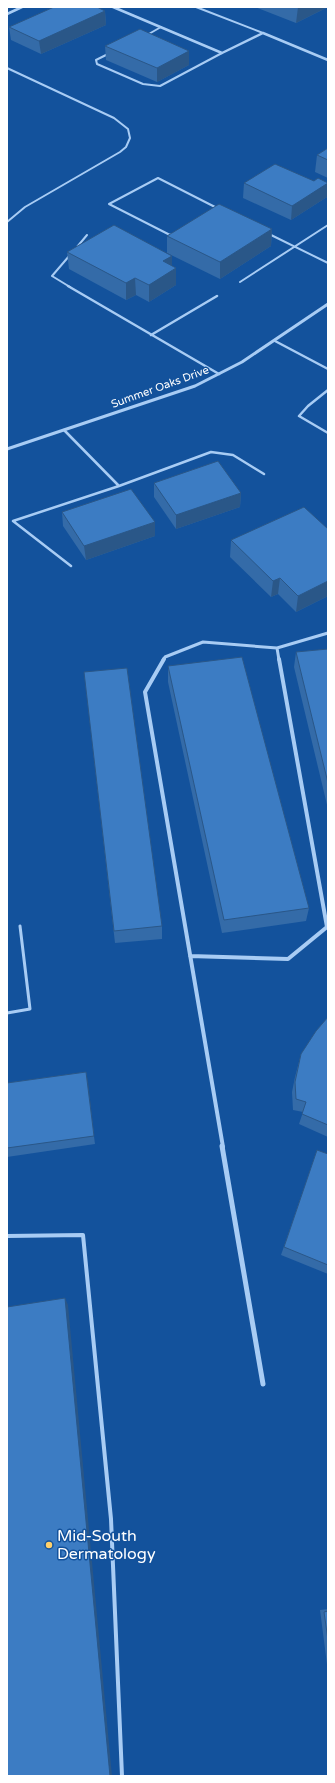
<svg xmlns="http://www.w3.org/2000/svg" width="335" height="1783" font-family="'Varela Round',sans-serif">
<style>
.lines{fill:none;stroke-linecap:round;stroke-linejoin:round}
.lane-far3{stroke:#a8ccf4;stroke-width:2}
.lane-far2{stroke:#a8ccf4;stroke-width:2.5}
.lane-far1{stroke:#a8ccf4;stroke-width:3}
.lane{stroke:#a8ccf4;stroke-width:4}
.street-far3{stroke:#a8ccf4;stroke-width:2.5}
.street-far2{stroke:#a8ccf4;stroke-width:3}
.street-far1{stroke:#a8ccf4;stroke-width:4}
.street{stroke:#a8ccf4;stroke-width:5}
.wall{fill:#346ba8}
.shaded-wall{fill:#2a5788}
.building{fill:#3c7cc3;stroke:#2a5788}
.poi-dot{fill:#ffd06b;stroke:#13529c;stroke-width:1.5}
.labels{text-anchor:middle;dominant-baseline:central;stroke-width:3;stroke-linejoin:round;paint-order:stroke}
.far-street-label{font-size:11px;fill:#fff;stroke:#13529c}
.near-poi-label{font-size:16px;fill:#fff;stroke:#13529c;text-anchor:start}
</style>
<rect width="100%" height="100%" fill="#13529c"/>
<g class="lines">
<!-- lane-far3 -->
<path class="lane-far3" d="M196,7L263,33
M147,35L161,27
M108,54L96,60L97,64L143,84L160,86L222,53
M7,68L114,118L128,129L130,138L126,147L120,152L25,207L7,222
M172,234L170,235L109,204L158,178L217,208
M269,234L328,263
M77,247L87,235
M70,255L52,276L70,287
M240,282L328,225"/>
<!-- lane-far2 -->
<path class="lane-far2" d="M68,286L219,374
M151,335L217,296
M275,341L328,369
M328,390L308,406L299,416L328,433
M64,430L119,486L211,452L233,455L264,474
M71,566L13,521L119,486"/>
<!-- lane-far1 -->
<path class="lane-far1" d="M7,1013L30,1009L20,926"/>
<!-- lane -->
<path class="lane" d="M7,1236L83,1235L111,1519L122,1776"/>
<!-- street-far3 -->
<path class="street-far3" d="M113,7L222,53L263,33L328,60
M7,14L22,7"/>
<!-- street-far2 -->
<path class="street-far2" d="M7,449L195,386L242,362L328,304
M277,648L279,660
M163,660L165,657L203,642L277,648L328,633"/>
<!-- street-far1 -->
<path class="street-far1" d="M164,659L145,692L223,1147
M190,956L288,959L327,927L279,659"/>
<!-- street -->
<path class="street" d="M222,1146L263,1384"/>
</g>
<!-- wall -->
<path class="wall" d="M255,7H328L296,23Z
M105,11L106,25L41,54L11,40L9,27Z
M105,46L189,65L157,82L106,60Z
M328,148V178L315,172L317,155Z
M244,183L327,197L291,220L243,198Z
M272,229L271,246L220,279L167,253V236Z
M67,252L172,266L176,268V285L149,302L136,295L126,300L69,269Z
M154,483L241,493L240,507L176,529L154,497Z
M62,512L155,522V536L86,560L63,526Z
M328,529V596L296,612L278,594L271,597L230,557L231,540Z
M328,649V809L294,667L296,652Z
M168,666L309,908L306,921L222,933L168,682Z
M86,688L162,926V939L115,943Z
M328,1017V1137L299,1124L303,1112L293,1110L292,1092L295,1077L301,1054Z
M86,1072L95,1144L7,1157V1083Z
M317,1150L328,1154V1274L281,1255Z
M328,1609V1672L320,1610Z"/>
<!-- shaded-wall -->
<path class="shaded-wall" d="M298,7H328L296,23Z
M105,11L106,25L41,54L39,41Z
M189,51V65L157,82V68Z
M328,183L327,197L291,220L292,206Z
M272,229L271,246L220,279V262Z
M172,256V271L176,268V285L149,302V285L163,261Z
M135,278L136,295L126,300V283Z
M241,493L240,507L176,529V515Z
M155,522V536L86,560L84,546Z
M280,578L278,594L271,597L273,581Z
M328,581V596L296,612L298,596Z
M86,1072L88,1081L95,1144Z
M65,1298L68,1305L112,1776H110Z"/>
<!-- building -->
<path class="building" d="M54,7H97L105,11L39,41L9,27Z
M140,29L189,51L157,68L105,46Z
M328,148V160L317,155Z
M275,164L314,181L318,178L328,183L292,206L244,183Z
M219,204L272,229L220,262L167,236Z
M114,225L172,256L163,261L176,268L149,285L135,278L126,283L67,252Z
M218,461L241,493L176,515L154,483Z
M131,489L155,522L84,546L62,512Z
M304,507L328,529V581L298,596L280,578L273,581L231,540Z
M328,649V783L296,652Z
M242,657L309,908L224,920L168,666Z
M127,668L162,926L114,931L84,672Z
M328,1017V1125L302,1114L306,1102L296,1099L295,1082L301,1054L316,1031Z
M86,1072L94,1136L7,1148V1083Z
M317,1150L328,1154V1265L284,1247Z
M65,1298L110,1776H7V1307Z
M328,1611V1640L324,1612Z"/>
<!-- markers -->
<circle class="poi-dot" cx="49" cy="1545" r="4"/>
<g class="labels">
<!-- far-street labels -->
<g class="far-street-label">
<text transform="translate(160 387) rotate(-20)">Summer Oaks Drive</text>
</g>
<!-- near-poi labels -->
<g class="near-poi-label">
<text x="57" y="1536">Mid-South<tspan x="57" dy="18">Dermatology</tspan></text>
</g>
</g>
<!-- border -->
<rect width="335" height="1783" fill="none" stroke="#ffffff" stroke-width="16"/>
</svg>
